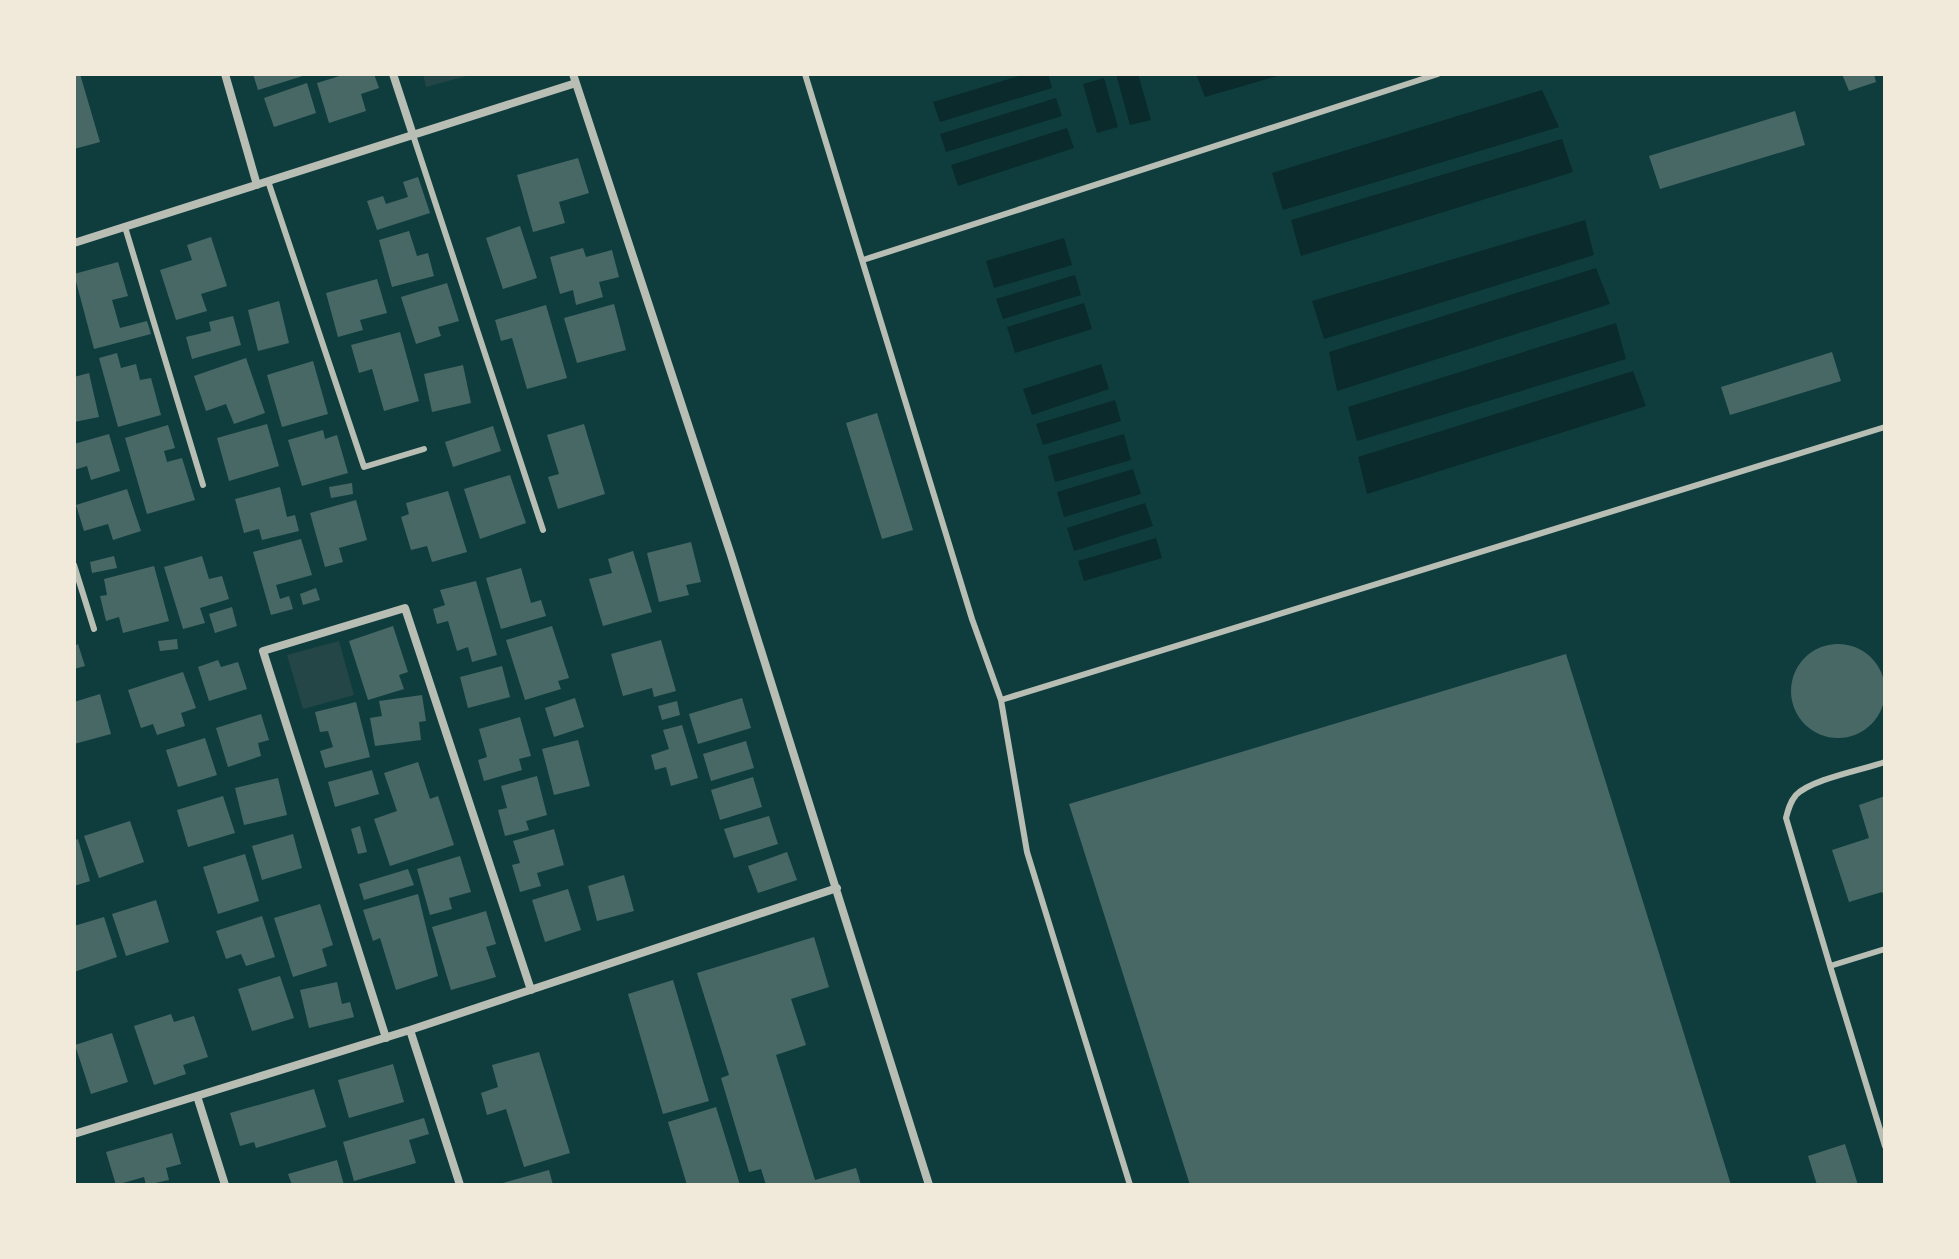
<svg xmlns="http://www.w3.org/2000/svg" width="1959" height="1259" font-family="'Alegreya Sans',sans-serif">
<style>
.green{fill:#244646}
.water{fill:#0a2a2b}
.building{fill:#486865}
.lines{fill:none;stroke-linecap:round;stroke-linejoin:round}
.service{stroke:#b8beb3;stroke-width:6}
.minor{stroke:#b8beb3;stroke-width:8}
</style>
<rect width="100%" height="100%" fill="#0f3d3e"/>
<!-- green -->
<path class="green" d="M423,74H474L426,87Z
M339,641L354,695L303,709L287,655Z"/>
<!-- water -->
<path class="water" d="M1025,74H1048L1052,88L940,122L933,102Z
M1116,74H1138L1151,120L1130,125Z
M1196,74H1284L1205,97Z
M1104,78L1118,127L1097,133L1083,84Z
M1542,90L1559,127L1283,210L1272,173Z
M1056,98L1062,116L946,152L940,134Z
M1067,128L1074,148L958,186L951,165Z
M1562,139L1573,172L1301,256L1291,220Z
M1585,220L1594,255L1324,339L1312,301Z
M1064,238L1072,265L994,288L986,261Z
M1596,268L1610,304L1337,391L1329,352Z
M1075,275L1081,295L1003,319L996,299Z
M1084,303L1092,329L1015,353L1007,327Z
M1616,323L1626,359L1357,441L1348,407Z
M1101,364L1109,389L1032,415L1023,389Z
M1633,371L1646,406L1367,494L1358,457Z
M1115,400L1121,421L1043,445L1036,424Z
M1124,434L1131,460L1055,482L1048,456Z
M1133,469L1141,494L1064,517L1057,492Z
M1145,503L1153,526L1074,551L1067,528Z
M1156,538L1162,558L1084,581L1078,561Z"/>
<!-- building -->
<path class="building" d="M74,74H80L100,142L74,149Z
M253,74H305L306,75L258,90Z
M346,74H374L379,88L361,94L366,111L329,123L317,83Z
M1842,74H1874L1876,82L1849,91Z
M307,83L316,113L274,127L264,98Z
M1795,111L1805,145L1660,189L1649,156Z
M578,158L589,193L559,202L565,223L533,232L517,175Z
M418,177L430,213L377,230L367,201L383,196L386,204L408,197L403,182Z
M520,226L537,278L503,289L486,238Z
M409,231L417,256L428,253L434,276L392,287L379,240Z
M211,237L227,286L201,294L207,311L176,320L160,270L192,260L187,245Z
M583,248L586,257L612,250L619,277L599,282L603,297L576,305L573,290L560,294L550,257Z
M118,262L128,296L112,300L120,328L147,321L151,334L94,349L74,274Z
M377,279L387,313L360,320L363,330L338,337L326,293Z
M447,283L459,321L438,327L441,336L416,344L401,297Z
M279,301L289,343L258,351L248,310Z
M614,304L626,350L577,363L564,318Z
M546,305L567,378L527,389L512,338L501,341L495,320Z
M233,316L241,345L192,359L186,337L211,331L209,322Z
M400,332L419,401L384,411L372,369L359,373L351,345Z
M1832,352L1841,381L1730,415L1721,387Z
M117,353L121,368L136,364L140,380L151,378L161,415L118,427L99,358Z
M246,358L265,413L234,424L226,404L206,411L194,376Z
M313,361L328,414L282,427L267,375Z
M463,365L471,403L432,412L424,374Z
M89,373L99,417L74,422V377Z
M877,413L913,530L882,539L846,423Z
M267,424L279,466L229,481L217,438Z
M584,424L605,494L558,509L548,477L559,474L547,435Z
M168,425L175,448L164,451L167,462L182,458L195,500L147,514L125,438Z
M493,426L501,451L453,467L445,442Z
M323,430L325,439L337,435L348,473L302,486L288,440Z
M109,434L120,471L91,480L87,466L74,470V444Z
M510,475L526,523L480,539L464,489Z
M352,483L353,494L331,498L329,487Z
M280,487L287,517L295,515L299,531L262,540L259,529L244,533L235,499Z
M127,489L141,531L113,540L108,524L84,531L76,505Z
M448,491L467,552L432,562L427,546L411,550L401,517L409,514L406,503Z
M356,500L367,540L339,548L343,562L325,567L310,513Z
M301,539L312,575L276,585L280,599L289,596L293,609L271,615L253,552Z
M691,542L701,582L686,585L689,595L659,602L647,553Z
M633,551L652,612L603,626L589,579L612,573L608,559Z
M114,556L117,568L92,573L90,562Z
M202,556L209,579L222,576L229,599L200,608L205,623L183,629L164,567Z
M154,566L169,621L123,633L119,617L106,621L100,596L107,595L104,579Z
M521,568L531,603L541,600L546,616L501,629L486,578Z
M476,581L497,655L472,662L468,647L457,651L448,621L437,624L433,609L445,605L440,590Z
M316,588L320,600L303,605L300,594Z
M232,607L237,626L215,633L209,614Z
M393,626L408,672L399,675L404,689L368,700L349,641Z
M552,626L569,678L558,681L561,689L525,700L506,640Z
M177,639L178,649L160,651L158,641Z
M661,640L676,691L654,697L652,688L623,696L611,654Z
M1791 691a47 47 0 1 1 94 0a47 47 0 1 1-94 0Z
M78,644L85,666L74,669V646Z
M1566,654L1731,1185H1190L1069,804Z
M218,660L221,667L238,662L247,689L209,701L198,667Z
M502,666L510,697L468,708L460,677Z
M183,672L196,708L181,713L185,726L157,735L153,724L141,728L128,690Z
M100,694L111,734L74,744V702Z
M422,695L426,721L419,722L421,740L375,746L370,718L382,716L379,701Z
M575,698L584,727L554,737L545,708Z
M742,698L751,728L698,744L689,714Z
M677,701L680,715L662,720L658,706Z
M356,702L370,757L325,768L320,751L333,747L328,731L320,732L315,712Z
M261,714L269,740L258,743L261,756L228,767L216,728Z
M520,717L531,756L519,759L522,770L484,781L478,760L487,757L479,729Z
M682,725L698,778L671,786L666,767L655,770L651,755L669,749L663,730Z
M205,738L217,775L178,787L166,750Z
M578,740L590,786L554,795L542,749Z
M746,741L754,768L711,781L703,754Z
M418,762L430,799L438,796L454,845L390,866L374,819L397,811L384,773Z
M372,770L379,794L335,807L328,782Z
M537,776L547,815L526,821L529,830L505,836L498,810L507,808L501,786Z
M753,777L762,807L720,820L711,790Z
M278,778L287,815L244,825L235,788Z
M223,796L235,833L188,847L177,810Z
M1885,796V898L1882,892L1849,902L1832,850L1869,838L1859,805Z
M769,816L778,844L734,858L724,829Z
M130,821L144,862L99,878L84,836Z
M360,826L367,852L358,854L351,829Z
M554,829L564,865L537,873L541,886L520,892L512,865L520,863L513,841Z
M293,834L302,868L262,880L252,846Z
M78,839L90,881L74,886V841Z
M787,852L797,880L758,893L748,866Z
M245,854L259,901L218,914L203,867Z
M460,856L471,892L449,898L452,909L430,915L417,869Z
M408,869L414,885L364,900L359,884Z
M624,875L634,911L597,921L588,886Z
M568,889L581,930L545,942L532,900Z
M418,894L438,976L396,990L380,938L373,941L363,910Z
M156,900L169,942L126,956L112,914Z
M320,904L333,945L322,949L327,966L293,977L274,918Z
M486,911L496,944L486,947L496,977L451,990L432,927Z
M262,916L275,957L246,966L241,954L226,959L216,931Z
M104,917L117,957L74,972V926Z
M814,937L829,987L791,999L806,1045L776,1055L815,1180L856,1168L861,1185H766L761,1169L749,1172L721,1078L729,1075L697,973Z
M280,976L294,1018L252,1031L238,989Z
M673,980L709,1101L663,1114L628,994Z
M337,982L342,1004L350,1002L354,1017L309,1028L300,990Z
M171,1014L174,1022L194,1016L208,1057L183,1065L186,1074L154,1085L134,1026Z
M112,1033L128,1082L91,1094L75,1045Z
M539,1052L570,1153L524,1167L506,1109L487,1115L481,1093L498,1087L492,1065Z
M393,1064L404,1102L349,1118L338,1080Z
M314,1089L326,1127L256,1148L254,1142L240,1146L230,1113Z
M716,1107L740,1185H687L668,1122Z
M424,1118L429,1134L409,1140L416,1163L354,1181L343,1142Z
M172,1133L181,1164L166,1168L169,1180L146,1185L144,1177L116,1185L106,1152Z
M1845,1144L1858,1185H1817L1808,1156Z
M337,1160L344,1185H292L288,1174Z
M549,1170L553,1185H499V1184Z"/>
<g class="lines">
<!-- service -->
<path class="service" d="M805,74L972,619L1001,700L1885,427
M413,135L543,530
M268,181L364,467L424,449
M125,227L203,485
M863,260L1438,74
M74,565L94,629
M1001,700L1027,852L1130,1185
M1885,949L1830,966L1885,1146
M1830,966L1786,818C1788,810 1790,802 1796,795C1812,779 1862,770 1885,762"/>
<!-- minor -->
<path class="minor" d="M225,74L257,185
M393,74L413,135
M573,74L731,555L929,1185
M74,243L576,83
M410,1030L460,1185
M386,1038L263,651L405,608L531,990
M197,1096L225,1185
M74,1134L410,1030L837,888"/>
</g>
<!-- border -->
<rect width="1959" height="1259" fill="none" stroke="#f1e9da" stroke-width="152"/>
</svg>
